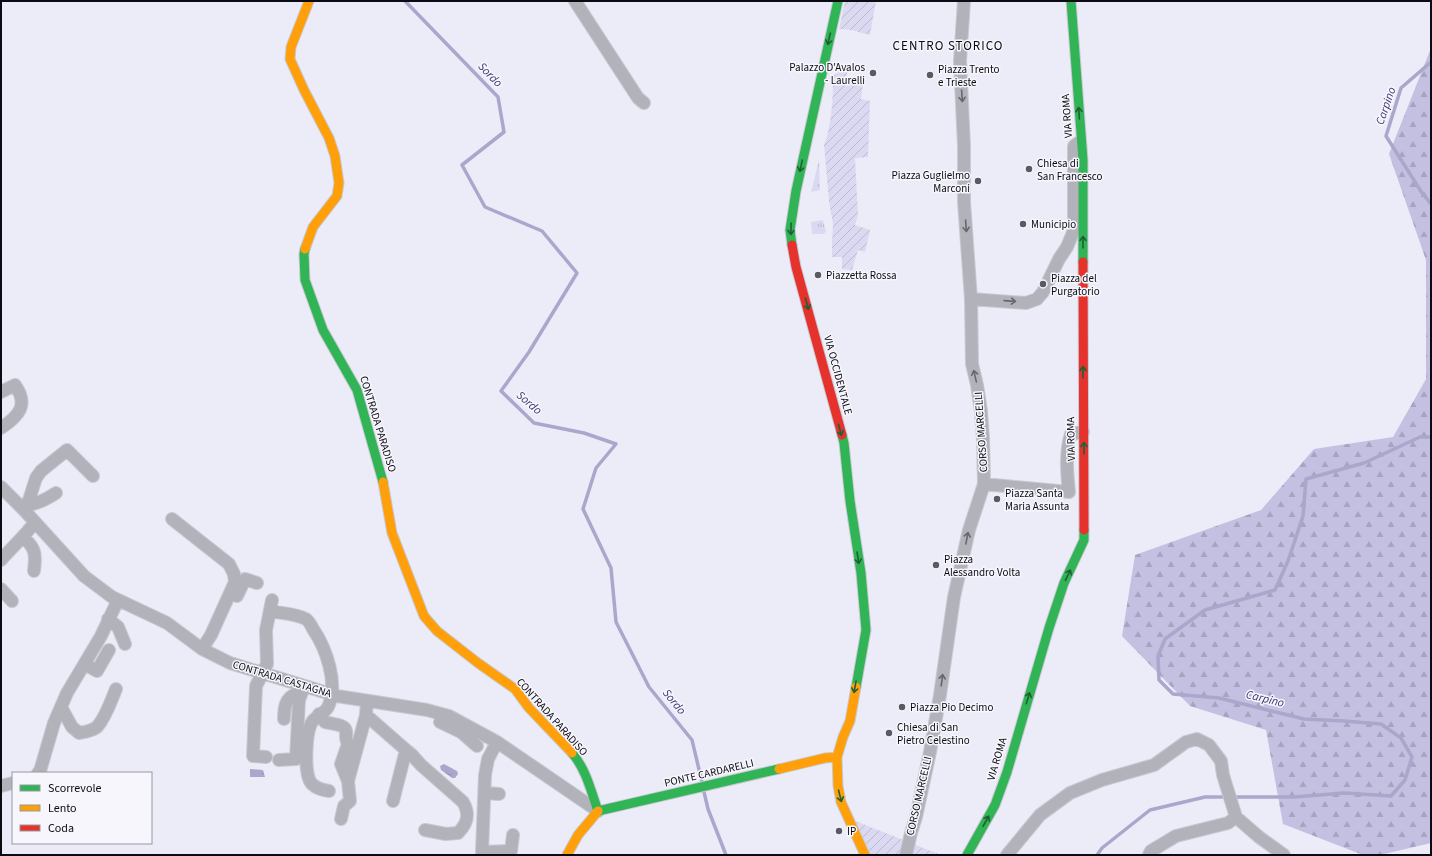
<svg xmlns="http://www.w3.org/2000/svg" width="1432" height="856" font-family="'Source Sans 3',sans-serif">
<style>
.grass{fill:url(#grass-tufts)}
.forest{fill:url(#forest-firs)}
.garden{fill:url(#garden-furrows)}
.water{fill:url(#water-ripples)}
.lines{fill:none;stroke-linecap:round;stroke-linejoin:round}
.stream{stroke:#aaa7cd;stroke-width:3.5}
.street-casing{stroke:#c9c9d3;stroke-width:14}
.fast-casing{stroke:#c9c9d3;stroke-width:11}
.slow-casing{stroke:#c9c9d3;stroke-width:11}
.jam-casing{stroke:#c9c9d3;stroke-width:11}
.street{stroke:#b2b2bb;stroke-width:12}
.fast{stroke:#30b455;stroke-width:9}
.slow{stroke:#ff9f0a;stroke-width:9}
.jam{stroke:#e5322d;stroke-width:9}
.oneway{stroke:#1e6034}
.oneway2{stroke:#676770}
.poi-dot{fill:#5a5a64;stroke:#f6f6fc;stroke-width:1.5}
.labels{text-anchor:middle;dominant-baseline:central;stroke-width:3;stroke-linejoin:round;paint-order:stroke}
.poi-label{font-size:11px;fill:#0c0b14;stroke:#f6f6fc;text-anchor:start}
.street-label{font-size:11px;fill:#0c0b14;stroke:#f6f6fc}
.water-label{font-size:12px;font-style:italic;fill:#3f3472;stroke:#f6f6fc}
.quarter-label{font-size:13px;letter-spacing:1px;fill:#0c0b14;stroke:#f6f6fc}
</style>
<defs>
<pattern id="grass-tufts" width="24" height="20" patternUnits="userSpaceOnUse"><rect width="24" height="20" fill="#dbd9f1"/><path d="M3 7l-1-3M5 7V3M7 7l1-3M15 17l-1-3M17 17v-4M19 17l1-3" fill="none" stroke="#bbb9ce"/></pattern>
<pattern id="forest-firs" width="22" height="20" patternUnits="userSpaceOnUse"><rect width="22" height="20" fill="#c3c0e1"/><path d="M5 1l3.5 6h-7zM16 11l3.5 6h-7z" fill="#a6a4c0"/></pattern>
<pattern id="garden-furrows" width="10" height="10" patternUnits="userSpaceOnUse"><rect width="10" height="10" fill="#dbd9f1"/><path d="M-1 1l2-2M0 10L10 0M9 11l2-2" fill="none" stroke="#bbb9ce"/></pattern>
<pattern id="water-ripples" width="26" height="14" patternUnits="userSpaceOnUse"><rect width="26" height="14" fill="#aaa7cd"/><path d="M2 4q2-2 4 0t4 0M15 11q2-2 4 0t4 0" fill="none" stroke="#918eaf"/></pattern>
</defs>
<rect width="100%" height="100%" fill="#ececf8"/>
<!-- grass -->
<path class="grass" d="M819,160L820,190L811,192Z
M823,220L826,232L823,234H812L811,222Z"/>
<!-- forest -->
<path class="forest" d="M1431,48V843L1380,855H1363L1283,824L1266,730L1190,706L1122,636L1135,555L1261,510L1314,449L1393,437L1426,379V260L1389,154Z"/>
<!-- garden -->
<path class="garden" d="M845,1H876L870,35L851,30L839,29Z
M848,66L846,81L863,83L861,99L870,101L868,157L855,158L858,215L855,225L870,230L865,252L858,250L852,270L842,269V257H832V242L833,224L829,202L824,145C832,125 833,97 833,76Z
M853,820L941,855H868Z"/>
<!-- water -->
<path class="water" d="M444,764L457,771L458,774L455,778H452L441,770L440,766Z
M250,769L263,770L265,777H250Z"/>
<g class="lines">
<!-- stream -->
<path class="stream" d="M405,1L498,97L504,132L462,165L485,207L542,231L577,273L529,352L501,391L534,423L584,433L616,444L596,468L583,509L611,568L616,622L649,687L692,740L702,782
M1431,62L1401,88L1386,136L1422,193L1431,204
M704,792L708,809L726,855
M1097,855L1102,848L1150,810L1205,797H1294L1344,793L1391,796L1405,780L1412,757L1401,738L1381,724L1344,721L1304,719L1219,698L1173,694L1159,680L1158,656L1165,639L1205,610L1275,590L1288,561L1303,516L1306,479L1364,463L1420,437H1431"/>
<!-- street casing -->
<g class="street-casing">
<path id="street" d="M575,1L638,98L644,103
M971,299L1026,303L1037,299L1043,292L1059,259L1067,247L1074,230V146L1078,143
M1,392L15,385C29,405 19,416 1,428
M984,484L1069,492C1067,474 1065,452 1071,434L1083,432
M1,487L24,510L84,576L112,597L167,623L202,649L230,663L337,696L427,710L449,716L497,742L598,811
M27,505C38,504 47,499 56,493
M24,510L29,500L36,478L41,471L67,450L93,476
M172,519L229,564L234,574L235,582L211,635L202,649
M23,537C36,548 36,555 34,571
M1,560C12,547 25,536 35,522
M1,589L12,601
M237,596L245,579L257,583
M270,611C280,613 297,614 306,619C309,621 311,625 313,629C326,648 339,684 328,707C325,713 316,716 312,722C306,732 303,775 312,784C317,789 323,790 329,791
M108,619L118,627L125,644
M85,664L97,671L109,650
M61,707L72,727L79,733C85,732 92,731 97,727C106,717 111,701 116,689
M319,714L325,722C331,724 345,724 346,731C347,737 344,736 348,744L341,764L348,781
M366,715L406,750L393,801
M284,719C284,708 285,698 296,694C300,692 301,692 304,689
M440,722L461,732
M463,724L461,732L477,746
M497,742L488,759L485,775L482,852L511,851L513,835
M406,750L412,755L421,765L463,802C470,814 468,823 458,833L446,834L425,830
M266,757L253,756L256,686L267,664L266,630L272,600
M279,760L296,759L299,700L302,692
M38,773L40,771L54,723L67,693L101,636L118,600
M1,786L13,783
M485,793L499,794
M341,819L344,806L350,801L348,781L366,715L367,701
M906,855L911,833L916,817L930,752L940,695L954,597L969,530L984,484L983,438L981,411L977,385L972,364L971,299L964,202V146L960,61L964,1
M1007,855L1040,815L1070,793L1102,780L1154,765L1186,742L1197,739L1209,745L1221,761L1223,775L1236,817L1259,837L1284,855
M1149,855L1151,851L1176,836L1228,823L1236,817"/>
</g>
<!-- fast casing -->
<g class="fast-casing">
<path id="fast" d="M1071,1L1083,160V262
M792,245L790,230L796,191L838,1
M305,249L304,254L305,280L323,330L357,390L383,482
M842,435L844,443L850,501L861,573L866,630L856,687
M572,753C586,769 591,791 598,811
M598,811L779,769
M967,855L995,805L1007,772L1049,628L1064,583L1084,540V530"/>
</g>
<!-- slow casing -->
<g class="slow-casing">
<path id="slow" d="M305,249L313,227L337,196L339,183L335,156L329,138L304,90L290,59L291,47L309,1
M383,482L392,533L424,616L437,631L478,663L515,689L529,708L572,753
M856,687L850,721L843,737L837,757L838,786L841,802L865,855
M779,769L825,758L837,757
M567,855L578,835L598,811"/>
</g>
<!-- jam casing -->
<g class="jam-casing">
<path id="jam" d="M792,245L796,267L842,435
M1083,262L1084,530"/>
</g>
<!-- street -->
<use href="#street" class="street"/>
<!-- fast -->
<use href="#fast" class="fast"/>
<!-- slow -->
<use href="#slow" class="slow"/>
<!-- jam -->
<use href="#jam" class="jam"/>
</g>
<!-- one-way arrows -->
<defs><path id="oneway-shaft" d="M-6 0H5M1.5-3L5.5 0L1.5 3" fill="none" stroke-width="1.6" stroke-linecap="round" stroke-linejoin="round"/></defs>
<g class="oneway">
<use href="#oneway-shaft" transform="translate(829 39) rotate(103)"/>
<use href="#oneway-shaft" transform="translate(1079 113) rotate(-94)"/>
<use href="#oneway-shaft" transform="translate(801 166) rotate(102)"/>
<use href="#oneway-shaft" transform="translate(791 229) rotate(91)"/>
<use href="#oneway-shaft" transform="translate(1083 242) rotate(-90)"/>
<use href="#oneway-shaft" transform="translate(807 304) rotate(75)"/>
<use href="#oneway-shaft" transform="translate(1083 372) rotate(-90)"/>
<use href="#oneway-shaft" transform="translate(840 430) rotate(75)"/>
<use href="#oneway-shaft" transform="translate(1084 448) rotate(-91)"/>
<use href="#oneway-shaft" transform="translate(858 558) rotate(81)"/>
<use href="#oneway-shaft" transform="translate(1068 575) rotate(-65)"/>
<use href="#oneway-shaft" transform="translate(855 687) rotate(100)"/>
<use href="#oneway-shaft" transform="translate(1028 698) rotate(-73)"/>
<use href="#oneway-shaft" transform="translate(840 796) rotate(76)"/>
<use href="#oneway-shaft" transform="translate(986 821) rotate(-61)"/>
</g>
<g class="oneway2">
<use href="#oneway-shaft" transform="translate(962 96) rotate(86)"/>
<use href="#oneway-shaft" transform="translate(966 226) rotate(86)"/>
<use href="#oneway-shaft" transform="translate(1010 301) rotate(4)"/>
<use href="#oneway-shaft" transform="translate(975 376) rotate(-103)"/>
<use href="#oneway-shaft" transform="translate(967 538) rotate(-79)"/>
<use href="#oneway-shaft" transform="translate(942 680) rotate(-82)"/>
</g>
<!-- markers -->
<g class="poi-dot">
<circle cx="873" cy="73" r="4"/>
<circle cx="930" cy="75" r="4"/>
<circle cx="1029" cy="169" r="4"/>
<circle cx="978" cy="181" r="4"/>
<circle cx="1023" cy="224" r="4"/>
<circle cx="818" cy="275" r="4"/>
<circle cx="1043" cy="284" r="4"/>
<circle cx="997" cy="499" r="4"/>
<circle cx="936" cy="565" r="4"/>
<circle cx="902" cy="707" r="4"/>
<circle cx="889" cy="733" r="4"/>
<circle cx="839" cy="831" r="4"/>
</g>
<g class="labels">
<!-- poi labels -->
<g class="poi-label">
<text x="865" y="67" text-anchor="end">Palazzo D'Avalos<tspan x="865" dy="13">- Laurelli</tspan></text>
<text x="938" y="69">Piazza Trento<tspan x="938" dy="13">e Trieste</tspan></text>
<text x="1037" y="163">Chiesa di<tspan x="1037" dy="13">San Francesco</tspan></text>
<text x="970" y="175" text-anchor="end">Piazza Guglielmo<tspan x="970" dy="13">Marconi</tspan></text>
<text x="1031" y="224">Municipio</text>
<text x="826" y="275">Piazzetta Rossa</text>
<text x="1051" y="278">Piazza del<tspan x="1051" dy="13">Purgatorio</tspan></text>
<text x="1005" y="493">Piazza Santa<tspan x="1005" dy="13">Maria Assunta</tspan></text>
<text x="944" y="559">Piazza<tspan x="944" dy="13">Alessandro Volta</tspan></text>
<text x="910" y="707">Piazza Pio Decimo</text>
<text x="897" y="727">Chiesa di San<tspan x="897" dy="13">Pietro Celestino</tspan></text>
<text x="847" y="831">IP</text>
</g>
<!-- street labels -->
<g class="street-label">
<text transform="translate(1067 116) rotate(-94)">VIA ROMA</text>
<text transform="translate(838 375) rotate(75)">VIA OCCIDENTALE</text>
<text transform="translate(378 424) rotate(73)">CONTRADA PARADISO</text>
<text transform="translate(981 432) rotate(-94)">CORSO MARCELLI</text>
<text transform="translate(1071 439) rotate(-91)">VIA ROMA</text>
<text transform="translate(282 679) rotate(17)">CONTRADA CASTAGNA</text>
<text transform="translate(552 717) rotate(48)">CONTRADA PARADISO</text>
<text transform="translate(997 759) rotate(-73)">VIA ROMA</text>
<text transform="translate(709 773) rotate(-13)">PONTE CARDARELLI</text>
<text transform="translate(919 796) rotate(-77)">CORSO MARCELLI</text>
</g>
<!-- water labels -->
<g class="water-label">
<text transform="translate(490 75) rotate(46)">Sordo</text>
<text transform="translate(1386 106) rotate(-71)">Carpino</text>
<text transform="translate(529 403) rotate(41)">Sordo</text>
<text transform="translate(1265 699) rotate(14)">Carpino</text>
<text transform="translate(674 702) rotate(51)">Sordo</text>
</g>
<!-- quarter labels -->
<g class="quarter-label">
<text x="948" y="46">CENTRO STORICO</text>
</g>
</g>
<!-- border -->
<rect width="1432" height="856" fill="none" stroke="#0c0b14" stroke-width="4"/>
<!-- legend -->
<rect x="12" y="772" width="140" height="72" fill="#f6f6fc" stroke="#98989f"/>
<rect x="20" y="785" width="20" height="6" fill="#30b455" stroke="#98989f"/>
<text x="48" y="792" font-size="12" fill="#0c0b14">Scorrevole</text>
<rect x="20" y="805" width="20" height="6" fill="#ff9f0a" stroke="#98989f"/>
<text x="48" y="812" font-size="12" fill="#0c0b14">Lento</text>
<rect x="20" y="825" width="20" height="6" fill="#e5322d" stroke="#98989f"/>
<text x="48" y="832" font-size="12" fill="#0c0b14">Coda</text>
</svg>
